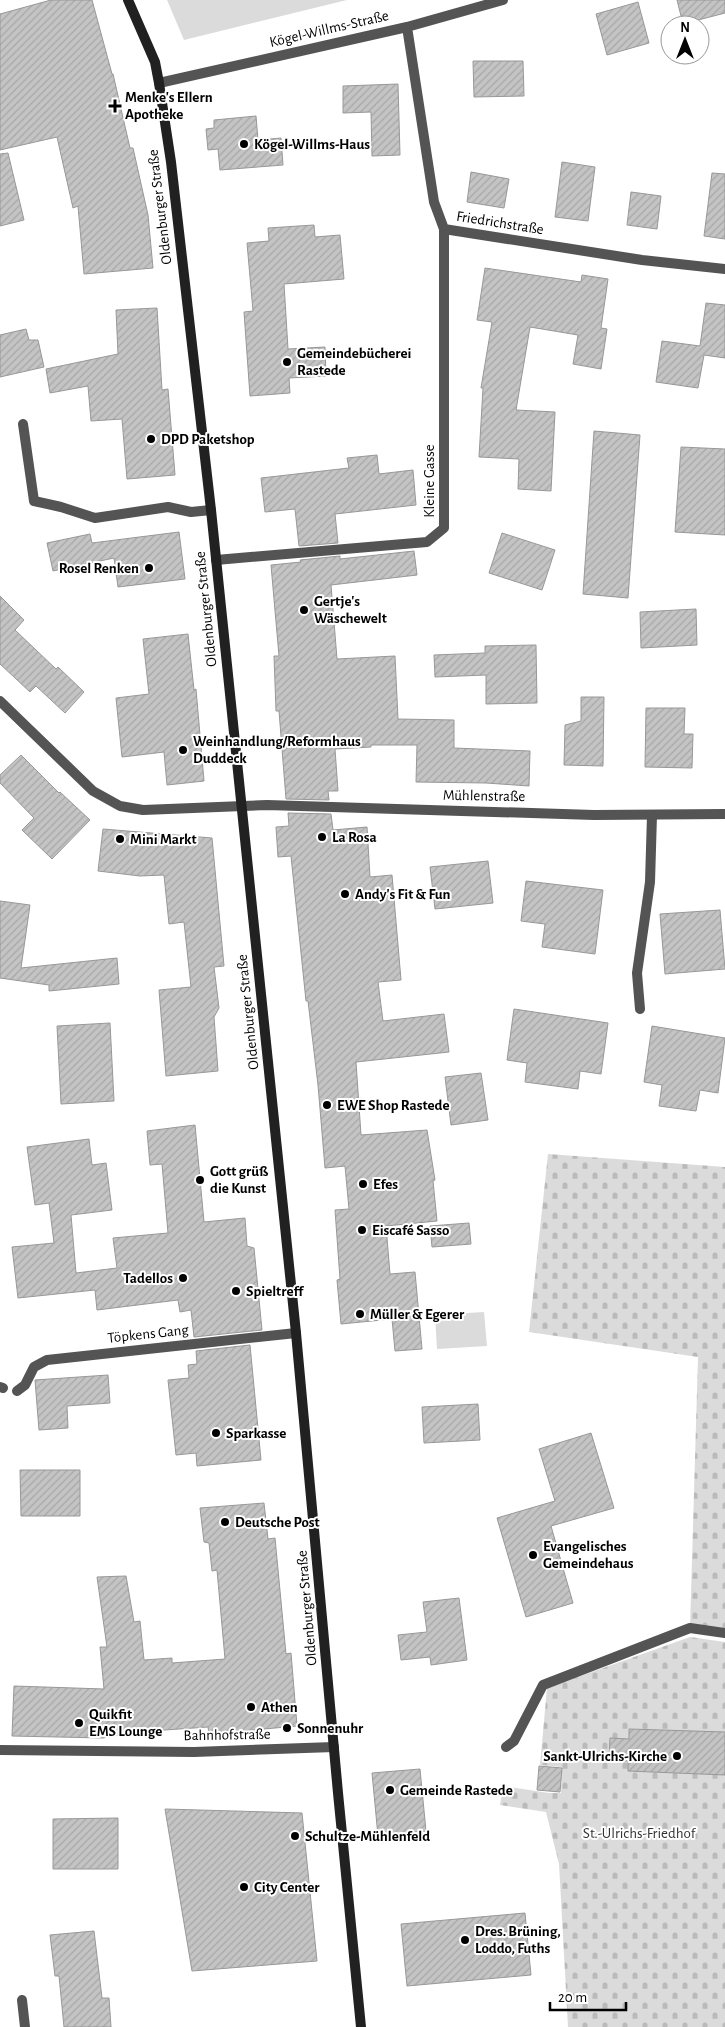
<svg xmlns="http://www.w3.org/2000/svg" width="725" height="2027" font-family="'Alegreya Sans',sans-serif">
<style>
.cemetery{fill:url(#cemetery-stones)}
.park{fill:#dbdbdb}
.building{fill:url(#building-hatch);stroke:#989898}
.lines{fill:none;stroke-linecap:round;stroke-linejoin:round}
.lane{stroke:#545454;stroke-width:10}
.street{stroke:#545454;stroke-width:10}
.secondary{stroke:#212121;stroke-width:10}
.poi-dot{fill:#000;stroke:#fff;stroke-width:2}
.labels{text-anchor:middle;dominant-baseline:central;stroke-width:4;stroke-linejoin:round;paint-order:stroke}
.street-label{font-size:15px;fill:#000;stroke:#fff}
.poi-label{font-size:15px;font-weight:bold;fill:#000;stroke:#fff;text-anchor:start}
.park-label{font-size:15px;fill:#323232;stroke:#fff}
</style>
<defs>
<pattern id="cemetery-stones" width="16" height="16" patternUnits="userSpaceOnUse" patternTransform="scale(1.25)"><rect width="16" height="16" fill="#dbdbdb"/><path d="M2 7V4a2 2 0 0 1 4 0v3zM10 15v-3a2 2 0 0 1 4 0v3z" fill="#bababa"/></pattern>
<pattern id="building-hatch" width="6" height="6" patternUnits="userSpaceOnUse" patternTransform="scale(1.25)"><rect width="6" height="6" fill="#c4c4c4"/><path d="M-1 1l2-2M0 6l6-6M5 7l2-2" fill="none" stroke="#a7a7a7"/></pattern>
</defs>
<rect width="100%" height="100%" fill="#fff"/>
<!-- cemetery -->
<path class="cemetery" d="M548,1154L725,1167V1632L690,1628L698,1357L529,1332Z
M690,1637L725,1642V2027H568L559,1864L546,1812L500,1805L503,1786L549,1793H561L562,1767L540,1765L547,1688Z"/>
<!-- park -->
<path class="park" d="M167,0H347L184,40Z
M484,1312L487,1346L437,1349L435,1315Z"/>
<!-- building -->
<path class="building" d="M51,0H92L112,74H113L130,148H133L148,215L153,268L84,274L78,206L73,208L57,137L0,150V14Z
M677,0H725V13L683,24Z
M638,2L649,43L607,55L596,14Z
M473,61H523L524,96L474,97Z
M398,84L400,155L372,156L371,112L343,113V86Z
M256,116L258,140L281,138L283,165L220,170L218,149L208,150L206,129L214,128V120Z
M8,153L24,220L0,226V154Z
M562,162L595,167L588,221L555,217Z
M471,172L509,179L504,208L467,202Z
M712,173L725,174V239L704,236Z
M631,192L661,196L657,229L627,225Z
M314,225L315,237L340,235L344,279L284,284L288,349L325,347L326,376L289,378L290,393L250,396L244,312L253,311L247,243L269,241L268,228Z
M485,268L581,282L582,275L608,279L601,328L607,329L601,369L573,364L578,335L530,327L516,410L555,412L551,491L518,489L519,459L479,457L483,388H481L492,322L477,320Z
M706,303L725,305V358L704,355L698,388L656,382L662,341L700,346Z
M157,308L162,390L168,389L175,475L127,479L122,419L91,421L88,386L50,393L46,369L118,354L116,310Z
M26,329L29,340H38L44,367L0,377V335Z
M594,431L640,435L628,598L583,594Z
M681,447L725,449V535L675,532Z
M377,455L379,474L413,470L416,505L335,514L338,543L299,546L295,509L265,512L261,478L349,468L347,458Z
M179,532L185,579L118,587L114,558L53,571L47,543L90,534L92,543Z
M502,533L555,550L542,590L489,573Z
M414,551L417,575L331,585L337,659L395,656L398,719L454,720V748L530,751L529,786L486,783L416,782L417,745H371V747L335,749L338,791H328L329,800L286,799L279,711H276L274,656H279L271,565L301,562L300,560L340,556V559Z
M0,596L24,620L15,630L56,669L58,667L84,692L65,713L36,686L30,692L0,664Z
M696,609L697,645L641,648L640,612Z
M188,634L194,690L196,689L204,781L167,785L164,752L122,757L116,698L149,694L143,639Z
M536,645L537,703L486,704V675L435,677L434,655L485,653V646Z
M581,697H604L603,766L564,765L565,725L581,721Z
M646,708H685L684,734H693L692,768L645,767Z
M21,755L59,793L60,792L90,820L52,859L22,830L34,818L0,783V775Z
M288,813L331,814L333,830L367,827L370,877L392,875L401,980L378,982L383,1021L444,1014L449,1052L356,1062L361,1135L427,1130L435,1180L433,1181L437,1221L386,1226L390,1274L415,1272L422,1349L395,1351L392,1319L341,1324L337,1280L340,1279L335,1210L349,1209L345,1166L325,1168L318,1085L308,1001H306L291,856L278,857L276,827L289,826Z
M103,829L212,838L224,966L214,967L219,1008L214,1017L218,1071L166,1076L159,990L191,987L184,922L169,924L164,875L140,876L98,871Z
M488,861L493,903L435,909L430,867Z
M526,881L603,890L595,954L542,947L545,924L521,921Z
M0,901L30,905L21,968L117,958L119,984L49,991V985L0,978Z
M720,910L725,969L665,974L660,914Z
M514,1009L608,1023L601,1074L580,1071L578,1089L525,1082L527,1063L507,1060Z
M110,1023L114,1101L61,1104L57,1026Z
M652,1026L725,1038L718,1093L700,1090L696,1111L659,1106L662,1085L644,1082Z
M481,1073L488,1120L451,1125L445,1077Z
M195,1125L204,1222L245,1218L247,1246L254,1248L262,1330L194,1337L191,1310L180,1312L178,1300L97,1310L95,1290L18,1298L12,1247L54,1243L49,1203L35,1205L27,1147L89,1139L92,1165L106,1163L112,1210L71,1215L76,1273L117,1268L113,1238L168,1233L162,1164L150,1165L147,1131Z
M469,1223L471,1244L432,1247L430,1226Z
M250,1345L261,1460L197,1466L196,1453L176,1455L168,1380L189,1378L188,1365L197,1364L196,1351Z
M108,1375L110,1403L67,1406L68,1428L39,1430L35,1380Z
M478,1404L480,1440L424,1443L422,1407Z
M591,1433L614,1508L551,1526L573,1603L526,1617L497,1518L555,1501L539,1449Z
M20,1470H80V1516H21Z
M264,1503L268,1539L275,1538L286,1654L291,1653L297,1726L209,1734L208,1727L136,1732L103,1738L12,1736L14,1686L104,1689L100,1647H107L97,1577L126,1576L134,1622L140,1621L144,1660L172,1658V1663L225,1659L217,1570L212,1571L209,1543L204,1542L200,1508Z
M459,1598L467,1660L431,1665L430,1657L401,1660L398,1635L427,1632L423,1602Z
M629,1729L725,1732V1775L628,1771V1761H609L610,1738L629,1739Z
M539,1766L562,1768L560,1792L537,1790Z
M420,1769L426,1831L378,1836L372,1773Z
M165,1809L302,1813L317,1961L192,1971Z
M118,1818V1869H53V1819Z
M525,1913L531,1975L407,1986L401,1924Z
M94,1931L102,1998H109L111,2027H64L59,1976H55L50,1935Z"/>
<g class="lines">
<!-- lane -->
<path class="lane" d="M23,424L34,501L61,507L95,518L168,507L191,512L211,510
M640,1009L637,973L650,882L652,815
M506,1747L514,1741L543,1685L690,1628L725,1633"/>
<!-- street -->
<path class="street" d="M407,27L434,202L444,229L642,260L725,269
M159,83L407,27L503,0
M216,560L427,542L444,528V229
M0,701L93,791L120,806L143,810L267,805L594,815L725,814
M0,1387L3,1388
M17,1391L25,1385L34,1367L47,1360L296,1333
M0,1750L194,1752L334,1747
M22,2000L25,2027"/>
<!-- secondary -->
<path class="secondary" d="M128,0L155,62L159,83L171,162L211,510L296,1333L338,1793L361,2027"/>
</g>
<!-- markers -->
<g class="poi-dot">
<path d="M112.5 98.5h5v5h5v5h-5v5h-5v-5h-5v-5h5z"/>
<circle cx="244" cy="144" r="5"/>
<circle cx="287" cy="362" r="5"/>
<circle cx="151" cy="439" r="5"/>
<circle cx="149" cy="568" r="5"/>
<circle cx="304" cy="610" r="5"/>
<circle cx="183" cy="750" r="5"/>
<circle cx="322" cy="837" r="5"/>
<circle cx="120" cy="839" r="5"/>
<circle cx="345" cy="894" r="5"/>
<circle cx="327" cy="1105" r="5"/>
<circle cx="200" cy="1180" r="5"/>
<circle cx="363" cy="1184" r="5"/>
<circle cx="362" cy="1230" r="5"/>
<circle cx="183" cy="1278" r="5"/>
<circle cx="236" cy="1291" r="5"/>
<circle cx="360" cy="1314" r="5"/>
<circle cx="216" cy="1433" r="5"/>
<circle cx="225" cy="1522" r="5"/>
<circle cx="533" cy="1555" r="5"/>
<circle cx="251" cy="1707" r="5"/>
<circle cx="79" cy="1723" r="5"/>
<circle cx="287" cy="1728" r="5"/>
<circle cx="677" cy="1756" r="5"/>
<circle cx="390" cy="1790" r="5"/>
<circle cx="295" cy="1836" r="5"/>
<circle cx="244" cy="1887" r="5"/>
<circle cx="465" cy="1940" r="5"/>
</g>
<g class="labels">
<!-- street labels -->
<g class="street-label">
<text transform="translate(329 29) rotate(-13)">Kögel-Willms-Straße</text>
<text transform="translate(160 207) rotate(-97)">Oldenburger Straße</text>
<text transform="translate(500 223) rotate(9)">Friedrichstraße</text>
<text transform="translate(429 481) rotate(-90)">Kleine Gasse</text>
<text transform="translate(206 609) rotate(-96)">Oldenburger Straße</text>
<text transform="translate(484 796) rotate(1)">Mühlenstraße</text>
<text transform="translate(248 1012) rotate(-96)">Oldenburger Straße</text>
<text transform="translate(148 1334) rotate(-6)">Töpkens Gang</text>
<text transform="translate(307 1608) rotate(-95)">Oldenburger Straße</text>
<text transform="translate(227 1735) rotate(-1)">Bahnhofstraße</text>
</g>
<!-- poi labels -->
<g class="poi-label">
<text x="125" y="97">Menke's Ellern<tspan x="125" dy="17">Apotheke</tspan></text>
<text x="254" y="144">Kögel-Willms-Haus</text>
<text x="297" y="353">Gemeindebücherei<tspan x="297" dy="17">Rastede</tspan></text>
<text x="161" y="439">DPD Paketshop</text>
<text x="139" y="568" text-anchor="end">Rosel Renken</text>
<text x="314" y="601">Gertje's<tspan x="314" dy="17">Wäschewelt</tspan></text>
<text x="193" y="741">Weinhandlung/Reformhaus<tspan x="193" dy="17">Duddeck</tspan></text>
<text x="332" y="837">La Rosa</text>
<text x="130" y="839">Mini Markt</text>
<text x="355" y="894">Andy's Fit &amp; Fun</text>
<text x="337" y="1105">EWE Shop Rastede</text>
<text x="210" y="1171">Gott grüß<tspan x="210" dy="17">die Kunst</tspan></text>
<text x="373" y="1184">Efes</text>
<text x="372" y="1230">Eiscafé Sasso</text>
<text x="173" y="1278" text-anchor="end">Tadellos</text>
<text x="246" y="1291">Spieltreff</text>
<text x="370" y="1314">Müller &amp; Egerer</text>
<text x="226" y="1433">Sparkasse</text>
<text x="235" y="1522">Deutsche Post</text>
<text x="543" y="1546">Evangelisches<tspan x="543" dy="17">Gemeindehaus</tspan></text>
<text x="261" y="1707">Athen</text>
<text x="89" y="1714">Quikfit<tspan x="89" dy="17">EMS Lounge</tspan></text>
<text x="297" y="1728">Sonnenuhr</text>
<text x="667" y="1756" text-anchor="end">Sankt-Ulrichs-Kirche</text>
<text x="400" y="1790">Gemeinde Rastede</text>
<text x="305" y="1836">Schultze-Mühlenfeld</text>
<text x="254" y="1887">City Center</text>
<text x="475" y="1931">Dres. Brüning,<tspan x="475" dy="17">Loddo, Fuths</tspan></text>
</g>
<!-- park labels -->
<g class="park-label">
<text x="639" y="1833">St.-Ulrichs-Friedhof</text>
</g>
</g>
<!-- north arrow -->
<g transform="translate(685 40)"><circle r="24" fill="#ffffff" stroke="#999999"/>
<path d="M0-4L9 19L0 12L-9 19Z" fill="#000000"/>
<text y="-8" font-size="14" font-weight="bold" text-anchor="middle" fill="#000000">N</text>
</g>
<!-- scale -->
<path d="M550 2002v8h76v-8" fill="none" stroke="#000000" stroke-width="2.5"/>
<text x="558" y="2002" font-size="15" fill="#000000" stroke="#ffffff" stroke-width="4" paint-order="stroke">20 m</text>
</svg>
